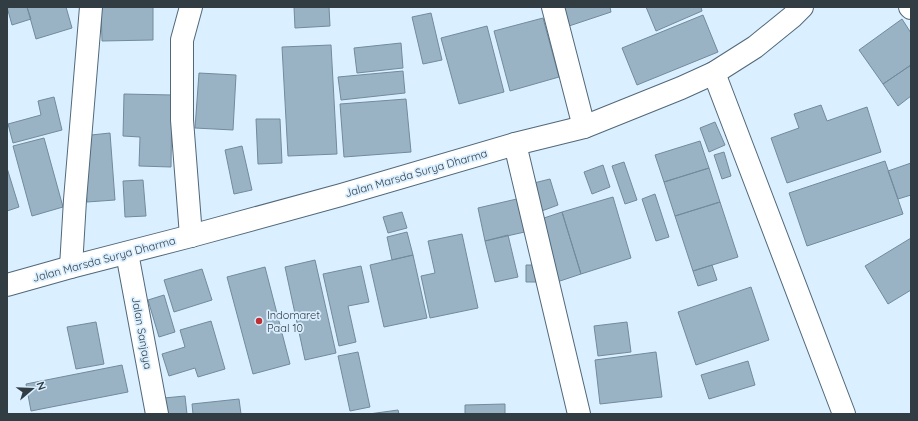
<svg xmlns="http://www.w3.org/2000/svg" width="918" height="421" font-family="Quicksand,sans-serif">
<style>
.building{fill:#99b3c5;stroke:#728b9c}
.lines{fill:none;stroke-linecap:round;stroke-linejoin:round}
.minor-casing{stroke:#516879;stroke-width:24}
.highway-casing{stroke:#516879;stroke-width:24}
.minor{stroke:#fff;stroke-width:22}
.highway{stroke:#fff;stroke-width:22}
.poi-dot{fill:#bf2f34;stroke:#daefff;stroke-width:1.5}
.labels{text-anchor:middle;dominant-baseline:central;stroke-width:3.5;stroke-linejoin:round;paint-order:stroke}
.street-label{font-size:11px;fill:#313c43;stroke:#daefff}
.poi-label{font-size:11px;fill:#313c43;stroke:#daefff;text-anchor:start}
</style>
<rect width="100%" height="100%" fill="#daefff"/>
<!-- building -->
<path class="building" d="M7,7H27L31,19L12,25Z
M27,7H66L72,28L36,39Z
M101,7H153V40L102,41Z
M294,7H329L330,26L295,28Z
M559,7H610L611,12L566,27Z
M646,7H701L702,11L656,31Z
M431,13L442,60L423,64L412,17Z
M703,15L718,52L637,85L622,48Z
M543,18L559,77L510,91L494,31Z
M902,19L911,33V65L883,84L859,50Z
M487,26L504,92L459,104L441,38Z
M401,43L403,68L357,73L354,48Z
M331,45L337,154L288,156L282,47Z
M911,65V96L898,106L883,84Z
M403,71L405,93L341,100L338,77Z
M199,73L236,75L233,130L195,128Z
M124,94L172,95L171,167L139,166L140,137L123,136Z
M54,97L62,130L13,143L8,124L41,115L38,101Z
M406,99L411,152L344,157L340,104Z
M821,105L827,121L867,107L881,152L787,183L771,138L799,128L794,114Z
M256,119H280L282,163L258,164Z
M715,122L725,145L709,152L700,128Z
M110,133L115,200L87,202L82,136Z
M44,138L63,207L32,216L13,146Z
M700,141L709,168L664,182L655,155Z
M242,146L252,190L234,194L225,150Z
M724,152L731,176L722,179L714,155Z
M885,161L903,214L807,246L789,193Z
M624,162L637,200L625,204L612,166Z
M911,163V195L898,199L888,171Z
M603,165L610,187L592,194L584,172Z
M7,168L19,207L7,211Z
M709,168L720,202L675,216L664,182Z
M550,179L558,205L539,212L530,184Z
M143,180L146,216L125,217L123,181Z
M655,194L669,237L656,241L642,199Z
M613,197L631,258L581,274L562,212Z
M521,198L529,231L485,241L478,208Z
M720,202L738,257L693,271L675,216Z
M402,212L407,228L388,233L383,217Z
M562,212L581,274L557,282L538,220Z
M407,232L413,255L392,260L387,237Z
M462,234L478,308L430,318L421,276L435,273L428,241Z
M508,235L518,277L495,282L485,241Z
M911,238V290L888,304L865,266Z
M413,255L427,318L384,327L370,265Z
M315,260L336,353L305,360L285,267Z
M526,265H538V282H526Z
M712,265L717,280L698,286L693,271Z
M361,266L369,302L348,306L356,342L339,346L323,274Z
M265,267L290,364L253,374L227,277Z
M202,269L212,300L174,312L164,280Z
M751,287L769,340L696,365L678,312Z
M164,295L175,332L159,337L148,300Z
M211,321L225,369L198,377L195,368L169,376L162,354L185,347L180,330Z
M96,322L104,364L76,369L67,327Z
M627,322L631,352L598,356L594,326Z
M358,352L370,407L350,411L338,356Z
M656,352L662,397L600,404L595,360Z
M748,361L755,385L709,399L701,375Z
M122,365L128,392L31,411L26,384Z
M185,396L187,414H166L164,398Z
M239,399L241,414H193L192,404Z
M505,404V414H465V405Z
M398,410L399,414H369Z"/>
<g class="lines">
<!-- minor casing -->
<g class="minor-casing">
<path id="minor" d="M191,7L182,40V120L191,236
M553,7L584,127
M910,7L911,8
M714,73L844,414
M515,144L579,414
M127,253L157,414
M71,267L75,200L91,7"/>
</g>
<!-- highway casing -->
<g class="highway-casing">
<path id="highway" d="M7,285L71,267L191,236L341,195L515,144L584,127L681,88L714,73L755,47L792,17L802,7"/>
</g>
<!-- minor -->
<use href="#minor" class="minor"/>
<!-- highway -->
<use href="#highway" class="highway"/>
</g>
<!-- markers -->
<circle class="poi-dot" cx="259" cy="321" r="4"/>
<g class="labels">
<!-- street labels -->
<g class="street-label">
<text transform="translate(416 173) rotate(-16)">Jalan Marsda Surya Dharma</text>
<text transform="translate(104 259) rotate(-15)">Jalan Marsda Surya Dharma</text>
<text transform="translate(142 333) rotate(80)">Jalan Sanjaya</text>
</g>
<!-- poi labels -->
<g class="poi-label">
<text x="267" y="315">Indomaret<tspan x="267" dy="13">Paal 10</tspan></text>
</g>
</g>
<!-- border -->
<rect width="918" height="421" fill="none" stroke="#313c43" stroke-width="16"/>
<!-- north arrow -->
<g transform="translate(32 389) rotate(71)" stroke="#daefff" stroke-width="3" paint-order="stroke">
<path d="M0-3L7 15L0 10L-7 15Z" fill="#313c43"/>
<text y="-6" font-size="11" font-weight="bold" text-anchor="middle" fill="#313c43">N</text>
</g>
</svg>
